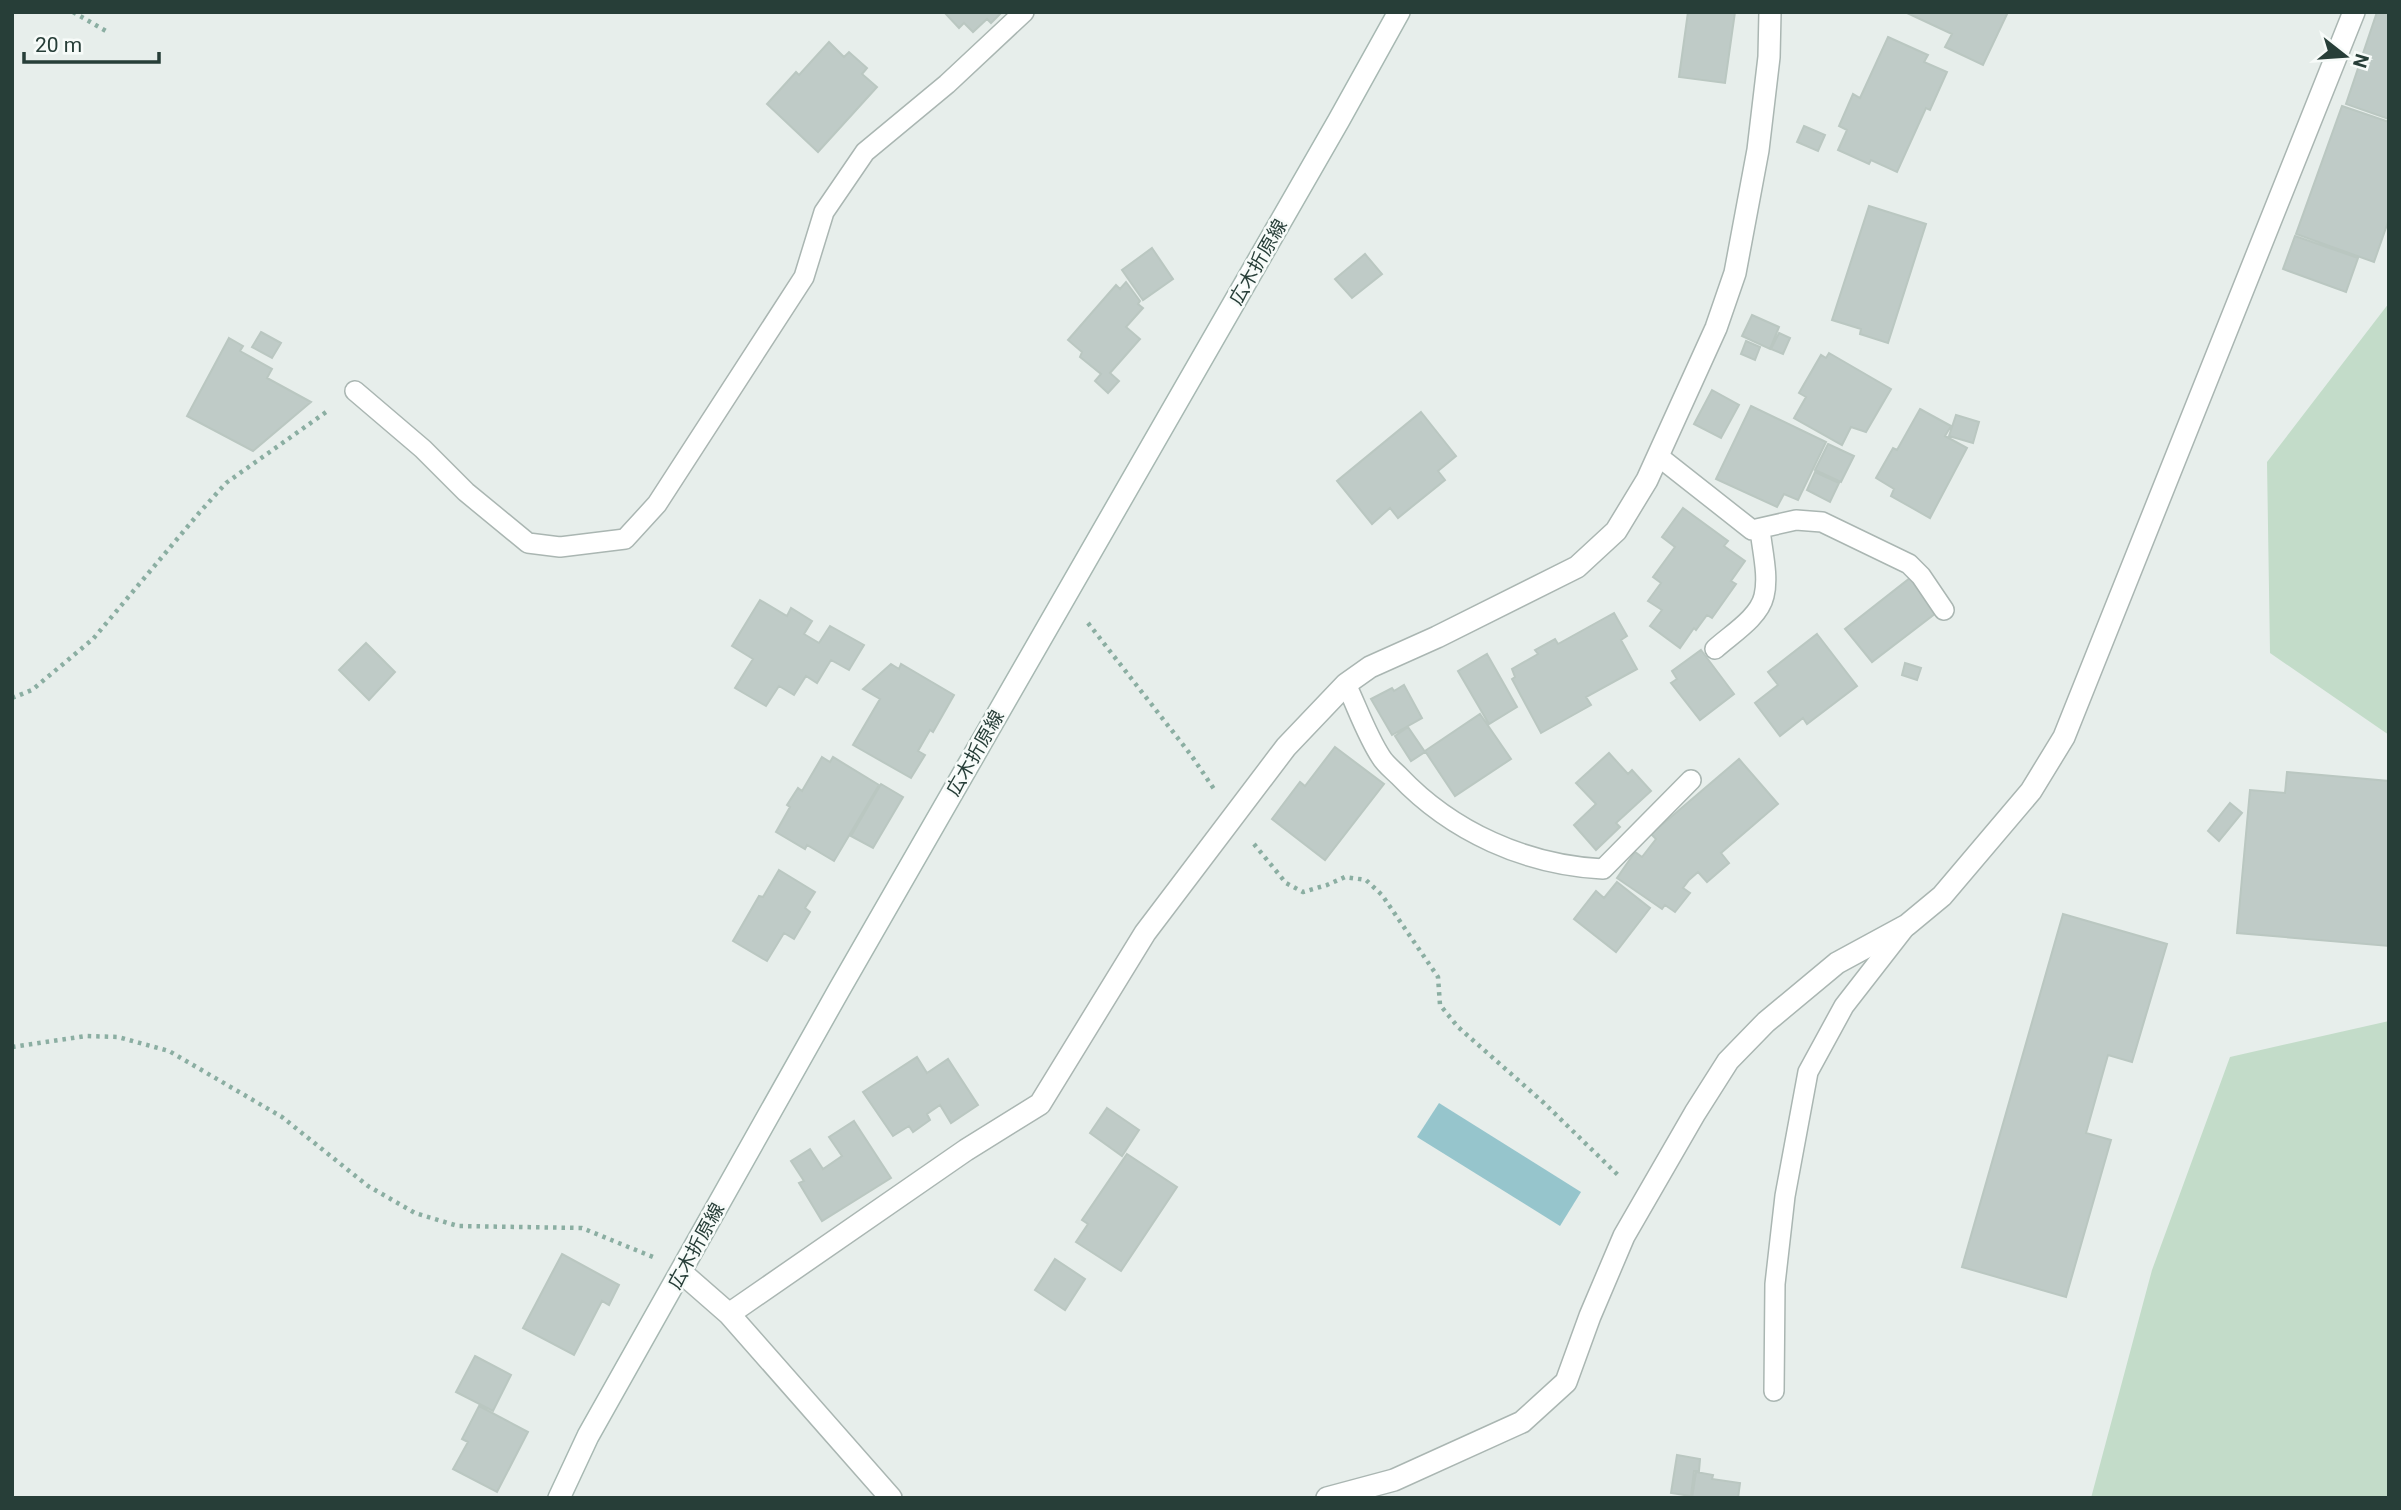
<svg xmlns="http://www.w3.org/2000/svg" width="2401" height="1510" font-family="Roboto,'Noto Sans JP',sans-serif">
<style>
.green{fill:#c3dcc9}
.water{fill:#96c5cc}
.building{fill:#bfcbc7;stroke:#bac7c1;stroke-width:2}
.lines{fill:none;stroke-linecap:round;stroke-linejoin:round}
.lane-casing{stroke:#aab6b2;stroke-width:22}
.street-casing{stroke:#aab6b2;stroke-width:24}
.secondary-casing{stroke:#a7b8b2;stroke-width:24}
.path{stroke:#8baea2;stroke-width:4.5;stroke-dasharray:3.5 5;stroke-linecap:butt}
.lane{stroke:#fff;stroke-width:19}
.street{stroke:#fff;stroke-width:21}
.secondary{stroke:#fff;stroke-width:21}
.labels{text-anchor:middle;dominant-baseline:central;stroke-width:5;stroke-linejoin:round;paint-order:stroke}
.street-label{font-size:19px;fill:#273e38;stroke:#f7fbf9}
</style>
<rect width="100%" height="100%" fill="#e7eeeb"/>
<!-- green -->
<path class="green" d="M2389,303V735L2270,653L2267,462Z
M2389,1021V1498H2091L2152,1270L2230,1057Z"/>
<!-- water -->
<path class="water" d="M1439,1103L1581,1192L1560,1226L1417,1137Z"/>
<!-- building -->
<path class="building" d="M944,12H1002L991,23L987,19L973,32L964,23L959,28Z
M1688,12H1735L1725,83L1679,77Z
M1905,12H2008L1983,65L1945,47L1952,34Z
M2377,12H2389V119L2346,104Z
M1888,37L1928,55L1924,62L1947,72L1930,110L1926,108L1897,172L1871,160L1869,164L1838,150L1847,130L1839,126L1853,94L1860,98Z
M829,42L844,57L849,52L867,68L862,74L877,87L818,152L767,104L796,72L799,75Z
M2342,106L2389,122V219L2374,262L2296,234Z
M1804,126L1825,135L1818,151L1797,142Z
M1869,206L1926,224L1888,343L1860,334L1861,329L1832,320Z
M2295,236L2358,258L2346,292L2283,269Z
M1152,248L1173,279L1143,300L1122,270Z
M1365,254L1382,274L1352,298L1335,279Z
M1126,282L1140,301L1138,304L1143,308L1126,327L1140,339L1110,373L1119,381L1108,393L1095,381L1101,374L1080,357L1082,352L1068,340L1116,285L1120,289Z
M1752,315L1779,327L1770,349L1742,336Z
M261,332L281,343L272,358L252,347Z
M1779,333L1790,338L1783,354L1771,349Z
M229,338L243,346L240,351L272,369L267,378L311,402L253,451L187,416Z
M1746,341L1760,347L1755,360L1741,354Z
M1829,353L1891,389L1866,432L1851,427L1842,445L1794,418L1806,397L1799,393L1821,355L1826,358Z
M1712,390L1739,405L1721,438L1694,424Z
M1751,406L1826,442L1798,500L1784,494L1777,507L1716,479Z
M1920,409L1951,426L1945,436L1967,448L1930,518L1891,496L1894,489L1876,478L1893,448L1897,450Z
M1421,412L1456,456L1438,471L1445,480L1398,518L1390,508L1372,524L1337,481Z
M1956,415L1979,422L1973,443L1949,436Z
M1828,444L1854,456L1841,482L1815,470Z
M1815,472L1839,483L1830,502L1807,490Z
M1683,508L1728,541L1724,546L1745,561L1731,581L1736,584L1712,618L1707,615L1696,630L1694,628L1680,648L1650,626L1662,610L1648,601L1661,583L1653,577L1675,547L1662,537Z
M1910,578L1936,613L1872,662L1845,629Z
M760,600L787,616L791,608L812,621L804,634L819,643L830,626L864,645L849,670L831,660L817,683L806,676L794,695L779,686L766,706L735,688L753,659L732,646Z
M1614,613L1627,636L1621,640L1637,669L1586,697L1591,705L1541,733L1512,679L1515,677L1512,669L1538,654L1535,650L1555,639L1558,644Z
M1817,634L1857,686L1807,724L1803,718L1780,736L1755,703L1778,685L1768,672Z
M366,643L395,672L369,700L339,670Z
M1701,650L1734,694L1700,720L1671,683L1677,679L1672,671Z
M1487,654L1517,707L1489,724L1458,671Z
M1905,663L1921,668L1917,680L1902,675Z
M891,664L899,669L901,664L954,695L933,732L930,730L918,751L925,755L911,778L853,745L880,699L863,689Z
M1404,685L1422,718L1392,735L1371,699L1392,688L1394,691Z
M1480,714L1511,759L1455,796L1425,751Z
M1408,727L1425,752L1411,761L1395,736Z
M1335,747L1384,784L1325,860L1272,819L1300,782L1305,786Z
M1609,753L1628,774L1632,770L1651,791L1616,823L1620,827L1596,850L1574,825L1596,804L1576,783Z
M822,757L830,762L833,757L879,785L834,861L807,845L805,849L776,832L790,807L787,805L798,788L802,791Z
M1739,759L1778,804L1721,853L1729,863L1707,882L1698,872L1689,880L1683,888L1690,893L1675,912L1665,905L1662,909L1617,878L1635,852L1642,857L1656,839L1651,834Z
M2287,772L2389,781V946L2237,933L2250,790L2285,793Z
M881,784L903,797L873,848L851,836Z
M2230,803L2242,813L2219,841L2208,831Z
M779,870L815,892L805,908L810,912L794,939L784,933L767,961L733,941L759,896L763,897Z
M1617,882L1650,908L1616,952L1574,919L1596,891L1604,898Z
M2063,914L2167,944L2132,1062L2108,1055L2086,1133L2111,1140L2066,1297L1962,1267Z
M917,1057L927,1073L948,1059L978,1105L951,1123L940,1105L927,1114L930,1120L913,1132L909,1126L893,1136L863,1092Z
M1107,1108L1139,1130L1122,1156L1090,1133Z
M854,1121L891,1178L822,1221L799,1183L804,1181L791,1161L810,1149L823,1169L842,1156L829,1137Z
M1127,1154L1177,1187L1121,1271L1076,1242L1088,1224L1082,1220Z
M562,1254L619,1285L609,1305L602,1301L574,1355L523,1328Z
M1055,1259L1085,1279L1065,1310L1035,1290Z
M475,1356L511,1375L493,1411L456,1392Z
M479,1406L528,1432L497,1492L453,1469L468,1442L462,1439Z
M1677,1455L1700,1459L1699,1471H1694L1691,1496L1671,1493Z
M1696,1472L1713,1475L1712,1479L1740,1483L1738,1498H1692Z"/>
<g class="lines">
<!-- lane casing -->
<g class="lane-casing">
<path id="lane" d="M355,391L423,449L466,492L528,543L560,547L625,539L657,504L804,277L824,212L865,152L947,84L1024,12
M1658,456L1752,530L1796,520L1822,522L1909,564L1921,576L1944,610
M1715,649C1730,635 1759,618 1764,596C1769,576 1762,550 1760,529
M1346,684C1357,707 1367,736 1381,757C1385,764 1393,770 1399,776C1452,832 1526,865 1603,869L1691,780
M1774,1391L1775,1284L1785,1196L1808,1072L1844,1006L1907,925"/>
</g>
<!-- street casing -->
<g class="street-casing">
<path id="street" d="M681,1272L729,1314L891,1498
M729,1314L966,1150L1040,1104L1145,933L1286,747L1346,684L1370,667L1437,637L1577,567L1616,531L1647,480L1716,328L1735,273L1758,150L1769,57L1770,12
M1327,1498L1394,1480L1522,1422L1566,1382L1590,1316L1624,1236L1695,1113L1728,1061L1766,1022L1837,963L1907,925L1942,896L2031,791L2064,737L2354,12"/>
</g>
<!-- secondary casing -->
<g class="secondary-casing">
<path id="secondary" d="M559,1498L588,1436L839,990L1339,120L1399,12"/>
</g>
<!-- path -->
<path class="path" d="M73,12L106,31
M1088,623L1191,755L1214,789
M12,698L32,690L93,639L199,513L226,483L329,410
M1254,844L1286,883L1303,892L1327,885L1345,877L1366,880L1382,895L1438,977L1440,1005L1458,1027L1544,1103L1620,1177
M12,1047L86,1036L118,1037L169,1051L282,1117L368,1186L415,1213L458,1226L582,1228L653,1257"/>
<!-- lane -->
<use href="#lane" class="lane"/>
<!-- street -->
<use href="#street" class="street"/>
<!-- secondary -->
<use href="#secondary" class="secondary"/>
</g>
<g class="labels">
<!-- street labels -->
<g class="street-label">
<text transform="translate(1258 262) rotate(-60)">広木折原線</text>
<text transform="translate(975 753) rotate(-60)">広木折原線</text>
<text transform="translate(696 1246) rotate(-61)">広木折原線</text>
</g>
</g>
<!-- border -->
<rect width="2401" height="1510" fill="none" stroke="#273e38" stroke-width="28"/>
<!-- north arrow -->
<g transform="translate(2345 56) rotate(107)" stroke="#f7fbf9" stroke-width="5" paint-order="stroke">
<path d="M0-5L12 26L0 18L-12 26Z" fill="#273e38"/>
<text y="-10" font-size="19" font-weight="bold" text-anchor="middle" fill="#273e38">N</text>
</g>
<!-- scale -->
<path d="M24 52v10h135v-10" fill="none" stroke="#273e38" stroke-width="3.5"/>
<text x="35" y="52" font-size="21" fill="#273e38" stroke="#f7fbf9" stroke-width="5" paint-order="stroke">20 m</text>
</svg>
